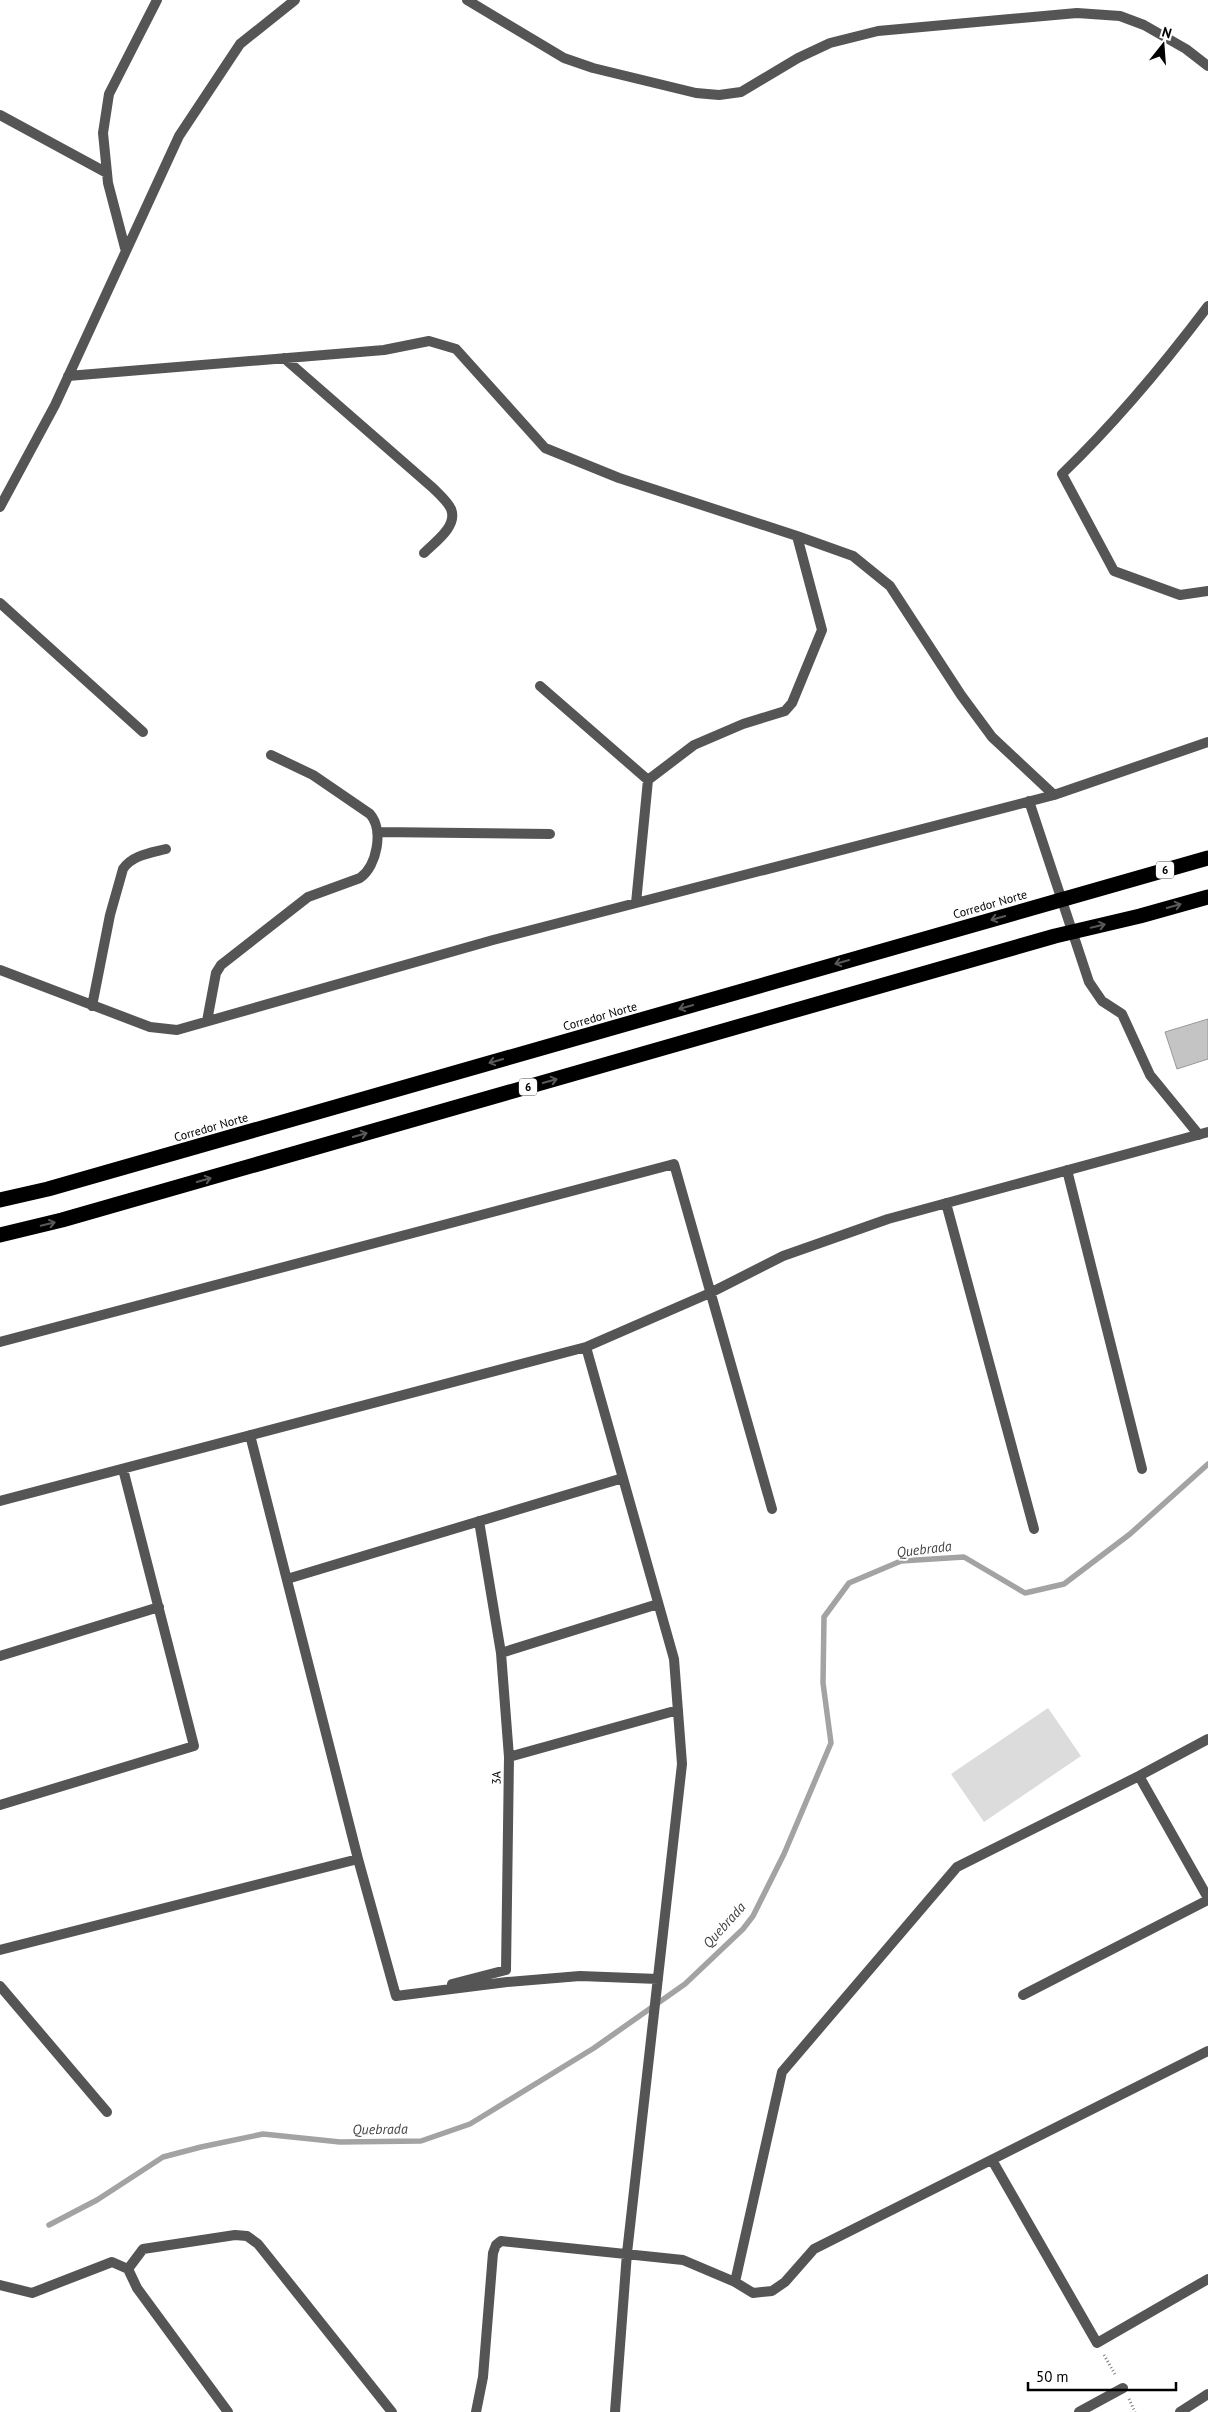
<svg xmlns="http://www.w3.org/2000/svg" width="1208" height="2412" font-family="'PT Sans',sans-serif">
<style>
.green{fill:#dcdcdc}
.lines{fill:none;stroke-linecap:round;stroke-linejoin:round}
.stream{stroke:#a3a3a3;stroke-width:5.5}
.building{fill:#c4c4c4;stroke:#999}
.path{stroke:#777;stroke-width:3;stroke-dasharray:1 2.5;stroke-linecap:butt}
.minor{stroke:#555;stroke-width:10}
.motorway{stroke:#000;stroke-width:15}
.oneway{stroke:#595959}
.labels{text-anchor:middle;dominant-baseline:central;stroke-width:4;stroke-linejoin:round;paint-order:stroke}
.shield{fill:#fff;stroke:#4c4c4c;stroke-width:1}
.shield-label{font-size:11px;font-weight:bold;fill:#000}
.street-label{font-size:12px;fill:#000;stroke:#fff}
.water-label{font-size:14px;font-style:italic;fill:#444;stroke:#fff}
</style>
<rect width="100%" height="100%" fill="#fff"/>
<!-- green -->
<path class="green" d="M1048,1708L1081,1756L984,1822L951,1774Z"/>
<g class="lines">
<!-- stream -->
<path class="stream" d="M49,2225L97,2200L163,2157L201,2147L263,2134L340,2142L421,2141L470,2124L594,2048L685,1984L743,1929L753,1916L784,1854L831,1743L823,1683L824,1617L849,1583L901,1561L964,1557L1025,1593L1064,1584L1130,1534L1208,1464"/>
</g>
<!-- building -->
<path class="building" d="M1208,1019V1059L1177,1069L1165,1032Z"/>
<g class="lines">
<!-- path -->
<path class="path" d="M1104,2355L1116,2376
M1129,2399L1135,2412"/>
<!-- minor -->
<path class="minor" d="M467,0L564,58L593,68L696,93L719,95L741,92L798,58L830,43L878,31L1077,13L1120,16L1144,25L1186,49L1208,66
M0,115L107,173
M125,248L108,183L103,133L109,94L157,0
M1208,306C1162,367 1117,421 1062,474L1114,571L1180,595L1208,591
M284,358L433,488C439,494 448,502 451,509C458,526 435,542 424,553
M68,376L384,350L429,341L456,349L545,448L619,478L797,536L853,556L890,586L961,695L992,737L1054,795
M0,507L55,405L179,136L240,44L295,0
M0,603L143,732
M540,686L648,780L636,903
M648,780L694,745L743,724L785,711L792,703L822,630L797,536
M1029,801L1089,982L1102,1001L1122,1014L1150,1075L1199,1135
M378,832L550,834
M0,970L150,1027L177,1030L493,940L1054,795L1208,742
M92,1006L110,915L123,869C132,855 151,853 166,849
M207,1021L216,973L221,965L308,897L360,878C377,866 384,830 370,814L313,775L271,755
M1067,1170L1142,1469
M946,1203L1034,1529
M0,1342L674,1164L772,1509
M586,1347L674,1659L682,1764L627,2253L615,2412
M250,1435L358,1859L396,1996L507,1982L580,1976L658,1979
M0,1501L586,1347L710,1293L783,1256L888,1219L1208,1132
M287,1579L623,1478
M501,1653L658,1604
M0,1656L159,1607
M509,1757L678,1710
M1139,1776L1208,1898
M0,1805L194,1746L123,1469
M0,1950L358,1859
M452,1984L506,1970L509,1757L501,1653L479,1521
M0,1986L107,2112
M1023,1995L1208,1900
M992,2160L1097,2343L1208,2279
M128,2269L143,2249L235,2235L247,2236L258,2244L392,2412
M735,2282L782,2072L957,1867L1139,1776L1208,1739
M0,2285L32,2293L112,2262L128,2269L137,2288L228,2412
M476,2412L483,2377L493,2253L496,2245L501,2241L683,2260L735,2282L753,2293L772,2291L785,2282L814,2249L1208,2051
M1079,2412L1123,2388
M1180,2412L1208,2394"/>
<!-- motorway -->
<path class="motorway" d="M0,1200L48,1189L1208,858
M0,1235L62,1220L1055,936L1140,916L1208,897"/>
</g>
<!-- one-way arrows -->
<defs><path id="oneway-shaft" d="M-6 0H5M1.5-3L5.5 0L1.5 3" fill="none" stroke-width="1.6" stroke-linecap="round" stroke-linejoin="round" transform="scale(1.25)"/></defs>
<g class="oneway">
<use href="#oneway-shaft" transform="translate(1174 906) rotate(-16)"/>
<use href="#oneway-shaft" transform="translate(998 918) rotate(164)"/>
<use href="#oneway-shaft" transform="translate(1098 926) rotate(-13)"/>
<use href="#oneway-shaft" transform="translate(842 962) rotate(164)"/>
<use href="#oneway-shaft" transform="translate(686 1007) rotate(164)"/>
<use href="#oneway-shaft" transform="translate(496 1061) rotate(164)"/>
<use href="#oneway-shaft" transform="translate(550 1081) rotate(-16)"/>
<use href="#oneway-shaft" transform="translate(360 1135) rotate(-16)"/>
<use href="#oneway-shaft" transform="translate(204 1180) rotate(-16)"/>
<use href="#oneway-shaft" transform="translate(48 1224) rotate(-13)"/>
</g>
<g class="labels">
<!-- shield labels -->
<g class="shield">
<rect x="1156" y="861.5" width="18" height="17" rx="4"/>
<rect x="519" y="1078.5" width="18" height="17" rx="4"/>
</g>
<g class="shield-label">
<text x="1165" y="870">6</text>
<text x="528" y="1087">6</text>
</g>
<!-- street labels -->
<g class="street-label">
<text transform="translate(990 904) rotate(-16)">Corredor Norte</text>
<text transform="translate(600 1016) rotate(-16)">Corredor Norte</text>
<text transform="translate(211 1127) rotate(-16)">Corredor Norte</text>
<text transform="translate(496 1778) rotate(-89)">3A</text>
</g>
<!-- water labels -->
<g class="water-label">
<text transform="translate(924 1549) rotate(-7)">Quebrada</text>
<text transform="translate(724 1925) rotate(-48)">Quebrada</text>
<text transform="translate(380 2129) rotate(-1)">Quebrada</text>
</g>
</g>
<!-- north arrow -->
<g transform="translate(1163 45) rotate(17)" stroke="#ffffff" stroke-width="4" paint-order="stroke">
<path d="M0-4L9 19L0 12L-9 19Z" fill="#000000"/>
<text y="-8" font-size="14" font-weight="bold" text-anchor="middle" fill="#000000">N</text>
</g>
<!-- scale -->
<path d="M1028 2382v8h148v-8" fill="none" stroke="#000000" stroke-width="2.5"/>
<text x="1036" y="2382" font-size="15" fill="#000000" stroke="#ffffff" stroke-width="4" paint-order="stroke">50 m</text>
</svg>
